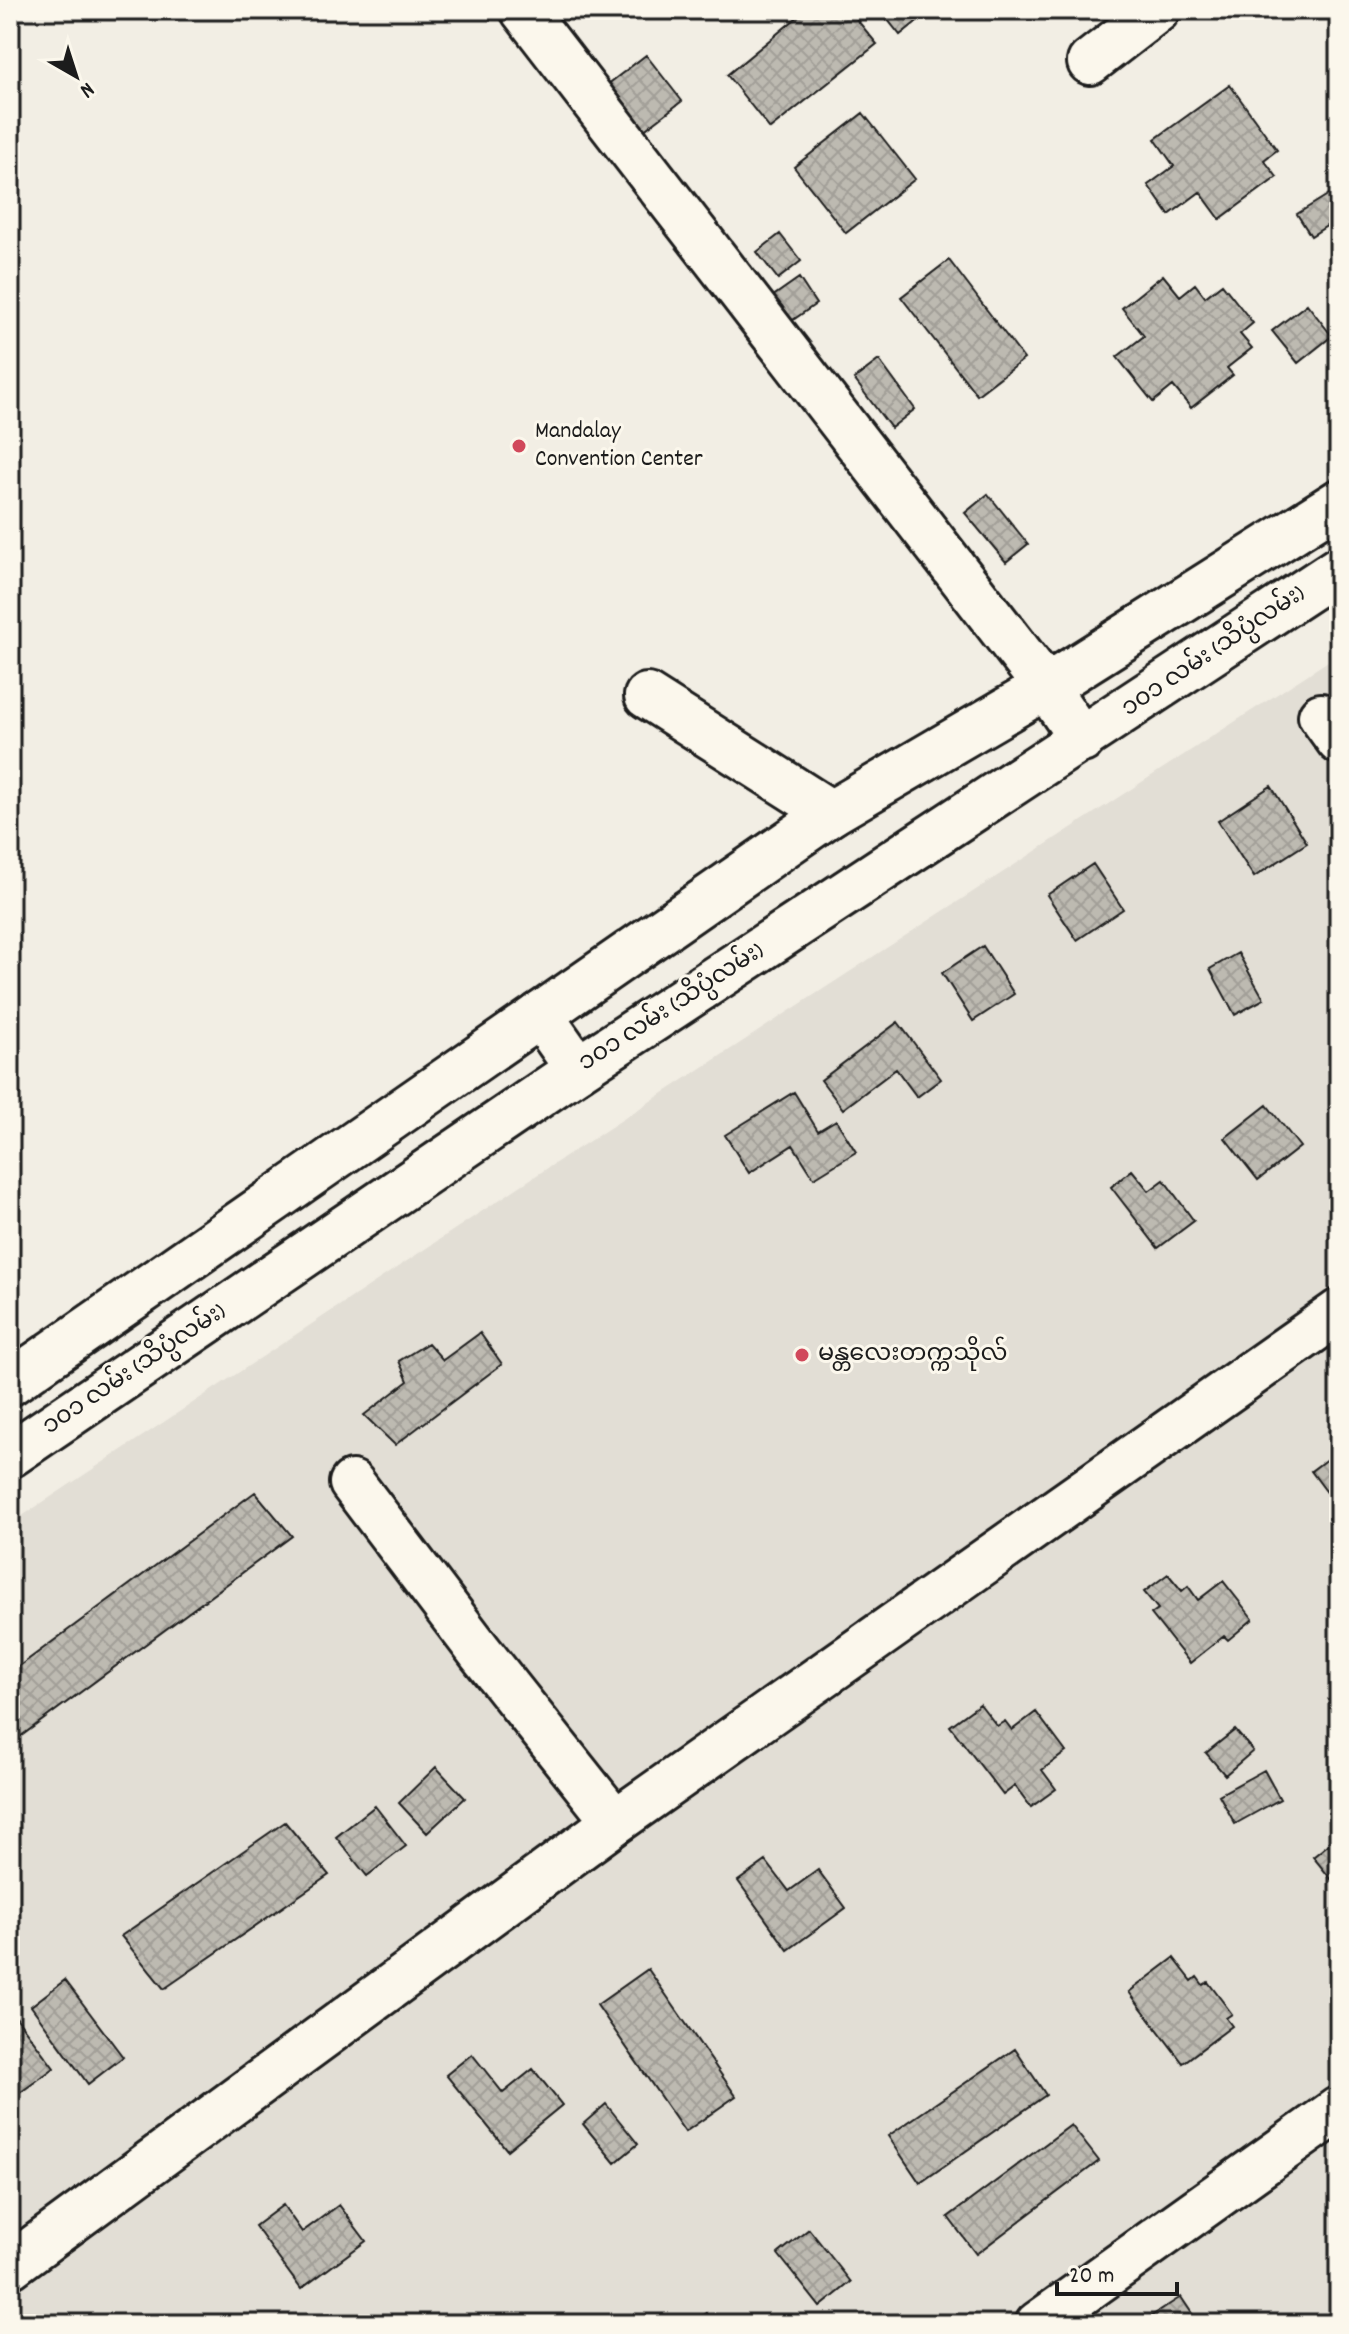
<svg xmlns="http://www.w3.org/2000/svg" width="1349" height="2334" font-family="Dekko,'Noto Sans Myanmar',sans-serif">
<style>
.built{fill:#e2ded5}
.building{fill:url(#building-cross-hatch);stroke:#1c1c1c;stroke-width:2}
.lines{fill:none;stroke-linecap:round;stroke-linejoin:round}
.minor-casing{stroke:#1c1c1c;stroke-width:50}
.major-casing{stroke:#1c1c1c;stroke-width:50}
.minor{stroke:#fbf7ec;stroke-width:44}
.major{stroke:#fbf7ec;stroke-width:44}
.poi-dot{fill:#d1495b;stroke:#fbf7ec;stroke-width:3}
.labels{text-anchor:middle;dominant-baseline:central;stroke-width:6;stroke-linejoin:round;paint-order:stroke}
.poi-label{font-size:24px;fill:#1c1c1c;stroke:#fbf7ec;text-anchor:start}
.street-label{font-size:24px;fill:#1c1c1c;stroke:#fbf7ec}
</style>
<defs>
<pattern id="building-cross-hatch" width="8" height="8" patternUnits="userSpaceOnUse" patternTransform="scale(2)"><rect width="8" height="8" fill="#bdbab1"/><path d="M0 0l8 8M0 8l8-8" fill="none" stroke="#a29f98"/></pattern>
</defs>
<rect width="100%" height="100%" fill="#f2eee4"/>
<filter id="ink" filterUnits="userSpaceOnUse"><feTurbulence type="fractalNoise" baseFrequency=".0125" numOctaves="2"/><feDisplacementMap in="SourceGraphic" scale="16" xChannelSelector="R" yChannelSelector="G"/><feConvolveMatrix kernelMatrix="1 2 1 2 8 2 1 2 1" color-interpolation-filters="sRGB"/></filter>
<g filter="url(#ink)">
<!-- built -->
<path class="built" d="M1339,654V2324H10V1524L520,1186Z"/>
<!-- building -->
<path class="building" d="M806,10H849L877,44L770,129L727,75Z
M880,10H931L900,35Z
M646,55L682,101L643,131L607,85Z
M1230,85L1277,150L1264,160L1277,177L1220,219L1200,192L1169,215L1148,185L1174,166L1155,139Z
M863,113L915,179L846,233L794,167Z
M1339,188V218L1311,236L1297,214Z
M780,234L801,261L778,279L757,252Z
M949,260L1024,359L977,395L901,297Z
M1163,275L1180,296L1195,284L1205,297L1222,284L1253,323L1240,334L1252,348L1227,368L1233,375L1191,408L1173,386L1153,402L1117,357L1144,336L1122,308Z
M799,278L816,304L787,324L769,299Z
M1307,304L1332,336L1298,363L1272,331Z
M879,360L915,409L891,428L854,379Z
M988,494L1028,544L1006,562L965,513Z
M1271,786L1307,843L1254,877L1218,821Z
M1093,864L1123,909L1077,940L1047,895Z
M983,946L1014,994L973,1021L942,973Z
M1238,953L1264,999L1235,1015L1210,969Z
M898,1022L941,1079L917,1097L896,1069L843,1109L821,1080Z
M794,1092L818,1131L836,1120L856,1152L814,1178L793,1145L749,1173L725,1135Z
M1267,1105L1300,1147L1258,1180L1225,1138Z
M1132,1170L1149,1191L1164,1180L1194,1221L1158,1248L1111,1187Z
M480,1333L502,1364L395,1445L364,1415L408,1381L399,1361L428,1343L443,1360Z
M1339,1450V1494L1336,1490L1329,1495L1311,1471Z
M255,1492L292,1536L17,1739L10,1730V1673Z
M1168,1574L1182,1591L1188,1586L1198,1600L1223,1581L1253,1619L1228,1640L1224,1636L1190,1663L1151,1614L1158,1609L1144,1592Z
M980,1704L997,1726L1005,1721L1012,1730L1036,1712L1066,1752L1042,1770L1056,1789L1031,1807L1015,1786L1003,1795L950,1726Z
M1235,1730L1253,1751L1225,1775L1206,1753Z
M436,1767L465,1798L427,1833L399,1803Z
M1264,1770L1280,1799L1235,1824L1219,1795Z
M375,1806L406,1846L367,1876L336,1837Z
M285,1822L329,1875L164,1989L121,1936Z
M1339,1836V1889L1313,1857Z
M766,1861L789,1891L818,1870L846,1908L788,1950L738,1881Z
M1174,1958L1192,1981L1197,1977L1203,1985L1208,1982L1232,2014L1226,2018L1232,2026L1183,2063L1129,1992Z
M648,1969L736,2096L685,2132L597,2005Z
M65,1980L123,2057L88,2084L31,2006Z
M10,2009L54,2068L10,2100Z
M1015,2049L1046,2095L920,2183L888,2136Z
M472,2054L503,2093L533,2069L562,2105L507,2150L446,2075Z
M606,2104L638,2144L615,2163L583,2124Z
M1071,2125L1099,2161L976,2254L948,2217Z
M283,2205L302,2232L339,2205L366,2241L301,2289L255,2226Z
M809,2229L851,2282L820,2307L778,2254Z
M1181,2297L1199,2324H1139Z
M707,2313L715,2324H691Z"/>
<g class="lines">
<!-- minor casing -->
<g class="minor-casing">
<path id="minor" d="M523,10L1046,687L1082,740
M1090,62L1157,10
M647,696L831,813
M1321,716L1339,741
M540,1015L578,1069
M352,1483L480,1652L615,1822
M10,2266L615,1822L1339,1312
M1038,2324L1339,2109"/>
</g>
<!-- major casing -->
<g class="major-casing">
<path id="major" d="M10,1383L831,813L1046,687L1339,502
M10,1455L578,1069L1339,569"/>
</g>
<!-- minor -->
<use href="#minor" class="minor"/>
<!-- major -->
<use href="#major" class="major"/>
</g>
</g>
<!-- markers -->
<g class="poi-dot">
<circle cx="519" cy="446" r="8"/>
<circle cx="802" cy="1355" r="8"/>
</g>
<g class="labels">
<!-- poi labels -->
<g class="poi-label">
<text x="535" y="432">Mandalay<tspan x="535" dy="28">Convention Center</tspan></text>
<text x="818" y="1355">မန္တလေးတက္ကသိုလ်</text>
</g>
<!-- street labels -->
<g class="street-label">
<text transform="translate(1214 652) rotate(-34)">၁၀၁ လမ်း (သိပ္ပံလမ်း)</text>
<text transform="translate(672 1008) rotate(-33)">၁၀၁ လမ်း (သိပ္ပံလမ်း)</text>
<text transform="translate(135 1370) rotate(-34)">၁၀၁ လမ်း (သိပ္ပံလမ်း)</text>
</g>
</g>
<!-- margin -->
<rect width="1349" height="2334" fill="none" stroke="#fbf7ec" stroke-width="40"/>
<rect x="20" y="20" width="1309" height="2294" fill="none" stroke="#1c1c1c" stroke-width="3" filter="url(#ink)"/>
<!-- north arrow -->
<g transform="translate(76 76) rotate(141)" stroke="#fbf7ec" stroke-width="6" paint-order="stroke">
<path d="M0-6L14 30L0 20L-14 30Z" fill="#1c1c1c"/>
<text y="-12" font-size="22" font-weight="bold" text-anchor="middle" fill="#1c1c1c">N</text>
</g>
<!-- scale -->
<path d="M1057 2282v12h120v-12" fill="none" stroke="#1c1c1c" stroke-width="4"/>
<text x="1069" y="2282" font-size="24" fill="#1c1c1c" stroke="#fbf7ec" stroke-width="6" paint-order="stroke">20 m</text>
</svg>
